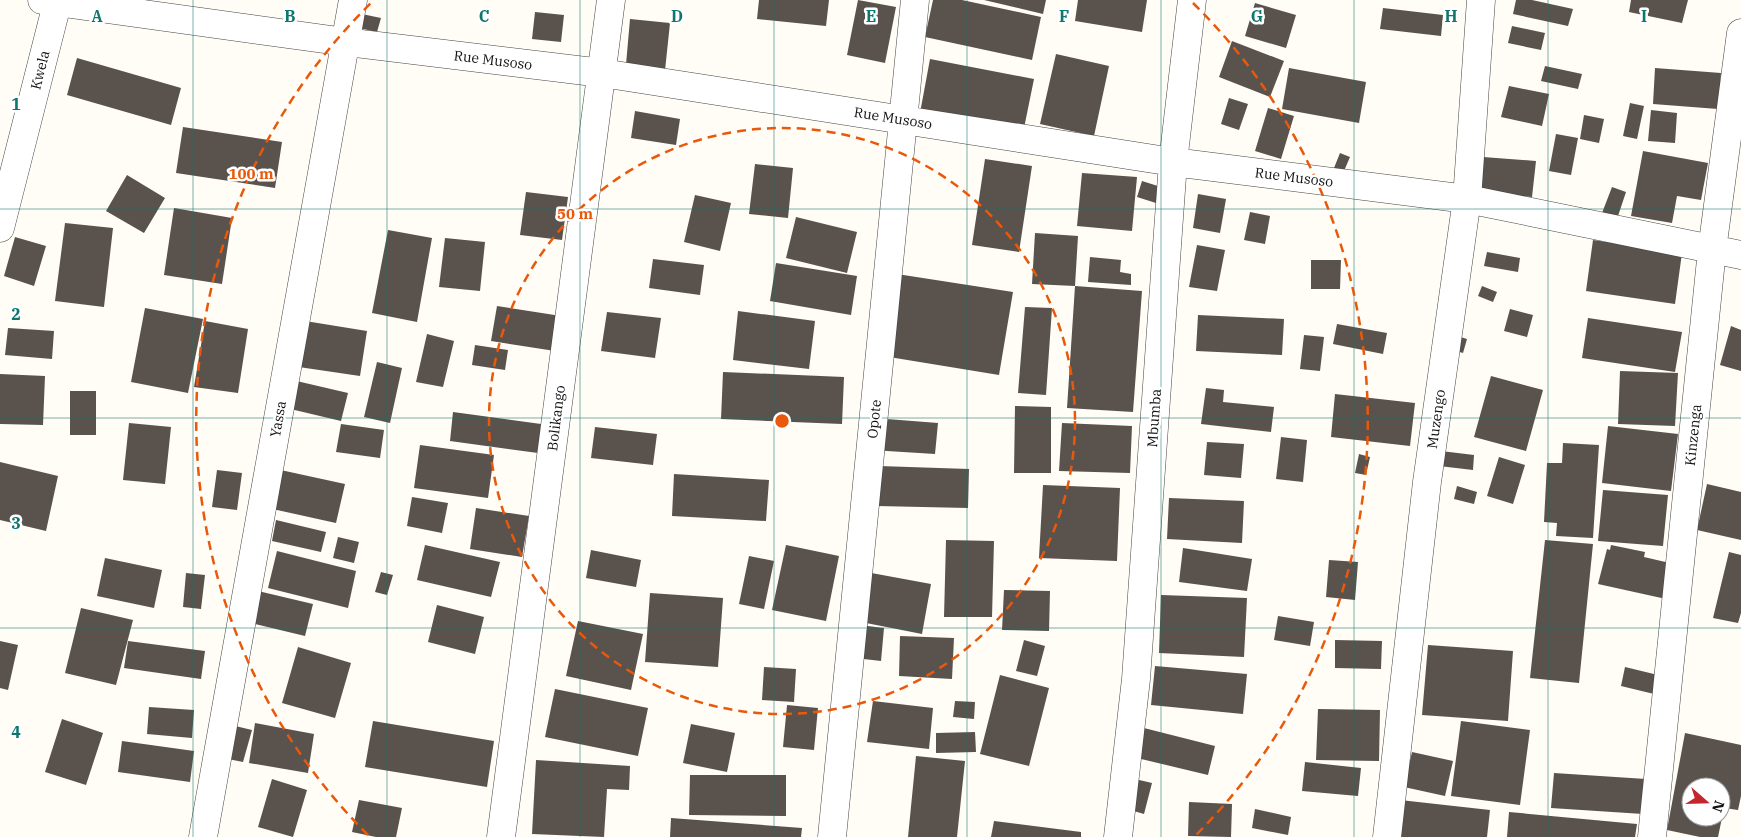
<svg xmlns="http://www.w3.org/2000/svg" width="1741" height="837" font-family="'IBM Plex Serif',serif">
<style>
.building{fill:#5a524d;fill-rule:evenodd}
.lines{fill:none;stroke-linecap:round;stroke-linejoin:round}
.minor-casing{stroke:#444;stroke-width:29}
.minor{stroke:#fff;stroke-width:28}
.grid{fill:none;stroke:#0f766e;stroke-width:1;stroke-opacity:0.55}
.ring{fill:none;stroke:#e8590c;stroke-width:2.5;stroke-dasharray:9 6}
.labels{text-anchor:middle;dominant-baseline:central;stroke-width:5;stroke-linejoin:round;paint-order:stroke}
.street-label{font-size:14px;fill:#111;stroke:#fff}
.grid-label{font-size:16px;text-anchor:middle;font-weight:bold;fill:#0f766e;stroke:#fff;stroke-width:5;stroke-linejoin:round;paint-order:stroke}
.centre{fill:#e8590c;stroke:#fff;stroke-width:2.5}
.ring-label{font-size:15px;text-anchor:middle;font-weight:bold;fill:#e8590c;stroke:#fff;stroke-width:5;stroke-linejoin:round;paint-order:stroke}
</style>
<rect width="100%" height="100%" fill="#fffdf5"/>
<!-- building -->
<path class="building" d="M759,0H829L826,26L757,19Z
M858,0L896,7L885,63L847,55Z
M933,0H962L1041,17L1032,60L925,37Z
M984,0H1046L1043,14Z
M1078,0H1147L1142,32L1075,21Z
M1516,0H1532L1573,9L1568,26L1513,14Z
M1631,0H1688L1682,23L1629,12Z
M1255,3L1296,15L1286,48L1245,36Z
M1383,8L1443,15L1441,36L1380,29Z
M535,12L564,15L561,42L532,39Z
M357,13L381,18L377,32L354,27Z
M630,19L670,23L664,80L625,76Z
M1512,26L1545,33L1541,50L1508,43Z
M1232,41L1284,61L1270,97L1219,77Z
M1056,54L1109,66L1094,136L1040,124Z
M77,58L181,88L171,125L67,95Z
M930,59L1034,79L1023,133L920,113Z
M1545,66L1582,74L1578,89L1541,81Z
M1289,68L1366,82L1359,123L1282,109Z
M1655,68L1721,73L1718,109L1653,104Z
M1509,86L1549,94L1542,126L1501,117Z
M1229,98L1248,104L1239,130L1221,124Z
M1630,103L1644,106L1637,139L1623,136Z
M1268,108L1294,116L1281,159L1255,151Z
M1651,110L1677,113L1675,143L1648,141Z
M635,111L680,119L676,145L631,138Z
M1584,115L1604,119L1599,143L1580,139Z
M183,127L282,142L275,188L176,173Z
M1556,134L1578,138L1571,175L1549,171Z
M1643,151L1708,163L1701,200L1677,196L1672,223L1631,216Z
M1340,153L1350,157L1344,171L1334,168Z
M1483,157L1536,161L1532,197L1480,192Z
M985,159L1032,166L1019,252L972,245Z
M755,164L793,168L788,218L749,214Z
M1082,173L1137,177L1132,231L1077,226Z
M127,175L165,198L144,233L106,211Z
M1142,181L1161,187L1156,203L1137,197Z
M1612,187L1626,192L1617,219L1602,213Z
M526,192L568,197L562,240L520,235Z
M1198,194L1226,199L1220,233L1193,228Z
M695,195L731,203L720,251L684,242Z
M174,208L232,218L222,284L164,275Z
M1250,212L1270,216L1265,244L1244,240Z
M796,217L857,232L847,273L786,258Z
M65,223L113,228L104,307L55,301Z
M388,230L432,238L417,322L372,313Z
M1035,233L1078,236L1075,286L1032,284Z
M15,237L46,246L34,286L4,276Z
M445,238L485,242L480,291L439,287Z
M1593,240L1682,253L1675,304L1586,291Z
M1197,245L1225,250L1217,291L1189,287Z
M1487,252L1520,258L1518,272L1484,266Z
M1090,257L1121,260L1120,272L1131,274V285L1088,282Z
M653,259L704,265L700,295L649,288Z
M1311,260H1341L1340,289H1311Z
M776,263L857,276L851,315L770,301Z
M897,274L1013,292L999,375L883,356Z
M1075,286L1142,291L1133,412L1067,408Z
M1482,286L1497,292L1493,302L1478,296Z
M497,306L561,316L555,351L491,341Z
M1025,307L1052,308L1046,395L1018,393Z
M145,308L203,319L188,393L131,382Z
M1510,309L1533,315L1527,337L1504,331Z
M738,311L815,321L809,369L733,360Z
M607,312L661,318L655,358L601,351Z
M1198,315L1284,319L1282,355L1196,351Z
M1588,318L1682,332L1675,372L1582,358Z
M299,320L367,331L360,376L292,366Z
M205,321L248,329L238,393L194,387Z
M1337,324L1387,333L1383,354L1333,344Z
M1731,326L1741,330V371L1720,365Z
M8,328L54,331L52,359L5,355Z
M427,334L454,341L443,387L416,382Z
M1451,334L1467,339L1463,353L1446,348Z
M1304,335L1324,337L1320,371L1300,369Z
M475,345L508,350L505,370L472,365Z
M377,362L402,368L390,423L364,417Z
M1620,371L1678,373L1675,426L1618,424Z
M723,372L844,377L842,424L721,419Z
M0,374L45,376L43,425L0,424Z
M1491,376L1543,390L1526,451L1474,437Z
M288,379L348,393L341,421L282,407Z
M1206,388L1224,390L1223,402L1274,407L1271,432L1201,424Z
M70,391H96V435H70Z
M1335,394L1415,403L1410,446L1331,437Z
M1015,406L1051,407V473H1014Z
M453,412L541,424L538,453L450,441Z
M874,418L938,423L935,454L871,450Z
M129,423L171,427L165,484L123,480Z
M1062,423L1132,426L1130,473L1059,471Z
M341,424L384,430L380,458L336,452Z
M1608,426L1678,434L1671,491L1602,483Z
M595,427L657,434L653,465L591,458Z
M1281,437L1307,440L1303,482L1276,479Z
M1207,442L1244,444L1241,478L1204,475Z
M1563,443L1599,445L1593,538L1556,536L1557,523L1544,522L1547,463H1562Z
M420,445L494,455L488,498L414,488Z
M1441,451L1474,455L1473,470L1439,466Z
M1359,454L1370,457L1366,475L1355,473Z
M1499,457L1525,465L1513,504L1487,496Z
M0,462L58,476L46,531L0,520Z
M879,466L969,469L968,508L877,506Z
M276,469L345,484L336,523L268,508Z
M217,470L242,473L237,510L212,507Z
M674,474L769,480L766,521L672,516Z
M1707,484L1741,492V540L1697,530Z
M1043,485L1120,488L1117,561L1039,558Z
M1457,486L1477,492L1474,504L1454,499Z
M1603,490L1668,495L1663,546L1598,541Z
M412,497L448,503L442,533L407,526Z
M1169,498L1244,501L1242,543L1167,539Z
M476,508L529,516L522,557L470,549Z
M276,520L326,532L321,552L272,541Z
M338,537L359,542L354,563L333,558Z
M946,540L994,541L992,617H944Z
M1545,540L1593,544L1579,683L1530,678Z
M425,545L500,562L491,597L417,580Z
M786,545L839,556L826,621L772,610Z
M1611,545L1645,552L1644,557L1674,564L1666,599L1598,584L1607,549L1610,550Z
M1183,548L1252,559L1247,591L1179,582Z
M591,550L641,560L636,587L586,578Z
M277,551L356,571L348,608L268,588Z
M1729,552L1741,555V613L1738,623L1713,618Z
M749,556L774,561L764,609L739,604Z
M105,558L162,570L154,608L97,596Z
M1329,560L1358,562L1355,600L1326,597Z
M381,572L393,575L387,595L375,592Z
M866,572L931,584L922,634L856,621Z
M186,573L205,575L201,609L183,607Z
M1004,590L1050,591L1049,631L1002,630Z
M258,591L313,604L305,636L251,623Z
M650,593L723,598L718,667L645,662Z
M1161,595L1247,598L1244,657L1159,653Z
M437,605L484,617L475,654L428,642Z
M81,608L133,620L116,685L65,673Z
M1278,616L1314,622L1310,646L1274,640Z
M578,621L643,634L631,690L566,676Z
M859,625L884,628L881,661L855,658Z
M900,636L954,638L952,679L899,676Z
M1024,640L1045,646L1037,676L1016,671Z
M1335,640L1382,641L1381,669L1335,668Z
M0,641L18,645L8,690L0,688Z
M128,641L205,651L201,679L124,668Z
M1428,645L1513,651L1508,721L1422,715Z
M298,647L351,663L335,718L282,703Z
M1155,666L1247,674L1243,714L1151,705Z
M764,667L796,669L794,702L762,700Z
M1625,667L1658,675L1654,694L1621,686Z
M1000,675L1049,688L1029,766L980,754Z
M555,689L648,708L638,756L545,737Z
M873,701L933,708L929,749L867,742Z
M955,701L975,702L974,719L953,717Z
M787,705L818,708L814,750L783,747Z
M149,707L194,710L192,738L147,734Z
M1318,709L1380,710L1379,761L1316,760Z
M62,719L103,733L86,785L45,772Z
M373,721L494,741L487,787L365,767Z
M1461,721L1530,730L1520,805L1451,796Z
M255,723L314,734L308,773L249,763Z
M691,724L735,733L727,772L683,763Z
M231,725L252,730L243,762L223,758Z
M1144,728L1215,746L1208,775L1137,758Z
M975,732L976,752L936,753V733Z
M1685,733L1741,745V796L1738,810L1724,808L1718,837H1700L1667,830ZM1691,787H1721V817H1691Z
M122,741L194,751L190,782L118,772Z
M1412,752L1453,761L1445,796L1404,787Z
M916,756L965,761L957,837H908Z
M536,760L630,766L629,790L607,789L604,837L532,834Z
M1305,762L1361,768L1358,796L1302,791Z
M1554,773L1646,779L1643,814L1551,808Z
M690,775H786V816L689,815Z
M272,779L307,790L293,837L258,827Z
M1135,779L1152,783L1144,814L1127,809Z
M359,800L402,808L396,837H376L352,832Z
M1400,800L1490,810L1487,837H1396Z
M1189,802L1232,804L1231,837L1188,836Z
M1255,809L1291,817L1288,835L1252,828Z
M1509,812L1637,824L1635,837H1507Z
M671,818L802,828L801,837H670Z
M994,821L1081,832V837H991Z"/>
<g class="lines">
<!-- minor casing -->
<g class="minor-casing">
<path id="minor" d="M42,0L346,42L602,73L1173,162L1467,199L1741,255
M0,228L58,0
M203,837L353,0
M501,837L611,0
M832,837L915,0
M1118,837L1136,679L1173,162L1192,0
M1387,837L1427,482L1467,199L1481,0
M1652,837L1712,250L1741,33"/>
</g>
<!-- minor -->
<use href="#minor" class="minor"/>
</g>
<!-- grid -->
<path class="grid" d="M193,0V837M387,0V837M580,0V837M774,0V837M967,0V837M1161,0V837M1354,0V837M1548,0V837M0,209H1741M0,418H1741M0,628H1741"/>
<!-- distance rings -->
<g class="ring">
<circle cx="782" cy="421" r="293"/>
<path d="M368 835A586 586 0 0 1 371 3M1193 3A586 586 0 0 1 1196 835"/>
</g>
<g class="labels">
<!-- street labels -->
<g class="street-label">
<text transform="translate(493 60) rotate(7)">Rue Musoso</text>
<text transform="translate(40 70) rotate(-76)">Kwela</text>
<text transform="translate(893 118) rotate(9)">Rue Musoso</text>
<text transform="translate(1294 177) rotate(7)">Rue Musoso</text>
<text transform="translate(556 418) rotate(-83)">Bolikango</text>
<text transform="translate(1154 418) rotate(-86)">Mbumba</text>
<text transform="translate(278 419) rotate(-80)">Yassa</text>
<text transform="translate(874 419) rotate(-84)">Opote</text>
<text transform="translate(1436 419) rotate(-82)">Muzengo</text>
<text transform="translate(1693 435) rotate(-84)">Kinzenga</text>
</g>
</g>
<g class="grid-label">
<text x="97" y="22">A</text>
<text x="290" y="22">B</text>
<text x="484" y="22">C</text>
<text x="677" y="22">D</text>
<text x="871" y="22">E</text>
<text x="1064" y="22">F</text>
<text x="1257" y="22">G</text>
<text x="1451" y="22">H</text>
<text x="1644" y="22">I</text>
<text x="16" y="110">1</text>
<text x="16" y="320">2</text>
<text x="16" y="529">3</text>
<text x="16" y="738">4</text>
</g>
<circle cx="782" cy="421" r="8" class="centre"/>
<g class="ring-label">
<text x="251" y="179">100 m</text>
<text x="575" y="219">50 m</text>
</g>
<!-- north arrow -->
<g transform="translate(1706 802) rotate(110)"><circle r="24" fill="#ffffff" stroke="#a0a0a0"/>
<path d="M0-4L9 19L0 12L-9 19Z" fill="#c4262e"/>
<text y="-8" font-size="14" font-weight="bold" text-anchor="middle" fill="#111111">N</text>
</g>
</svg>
